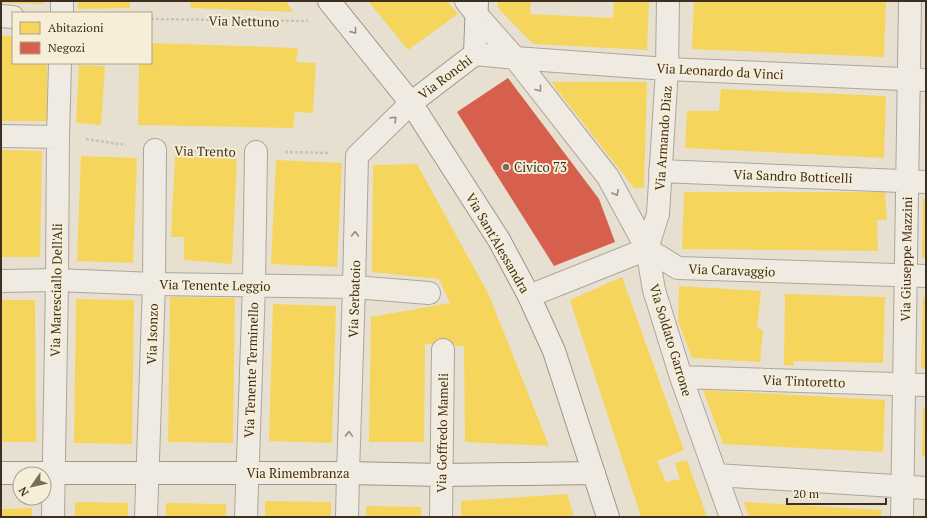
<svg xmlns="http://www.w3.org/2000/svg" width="927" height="518" font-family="'PT Serif',serif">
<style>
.homes{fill:#f6d55c}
.shops{fill:#d6604d}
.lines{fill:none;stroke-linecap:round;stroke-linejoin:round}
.street-casing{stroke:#ada599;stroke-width:24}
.secondary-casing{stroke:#9c958a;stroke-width:24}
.path{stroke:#c8c2b9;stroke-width:2.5;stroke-dasharray:3 2;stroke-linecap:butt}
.street{stroke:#efebe3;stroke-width:22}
.secondary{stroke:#efebe3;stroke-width:22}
.oneway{stroke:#968c82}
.poi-dot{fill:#786c5e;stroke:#f7eed8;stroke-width:1.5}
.labels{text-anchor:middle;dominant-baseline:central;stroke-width:4;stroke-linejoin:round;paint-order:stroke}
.street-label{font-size:13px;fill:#3d2e20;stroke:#f7eed8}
.poi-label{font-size:13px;fill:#3d2e20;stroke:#f7eed8;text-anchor:start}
</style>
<rect width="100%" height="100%" fill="#e7e0d1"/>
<!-- homes -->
<path class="homes" d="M1,1H43V4L1,3Z
M78,1H130V8L77,9Z
M190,1H286L293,12L191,8Z
M368,1H447L458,14L408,50Z
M498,1H531L530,14L613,18L614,1H649L647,50L533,44L497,7Z
M694,1H886L884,57L692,49Z
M1,36H13V63H47V121H1Z
M151,43L298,48L296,62L316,63L313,113L295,112L293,128L138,125L139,63H151Z
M79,65L105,66L101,125L76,123Z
M551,82H647L644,188H634Z
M721,89L886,96L884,158L685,148L687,111H719Z
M1,150L42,151L40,257H1Z
M81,156L137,158L133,263L77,261Z
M175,156L237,159L232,264L184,260V237H171Z
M276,160L342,163L337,267L271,264Z
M417,164L489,295L549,446L465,442L464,346L425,344L424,442H369L371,317L450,303L439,279L372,272L373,165Z
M684,192H885L887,220H877L878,251L682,249Z
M923,199H926V258H922Z
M622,277L684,450L657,461L666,482L680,479L675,463L687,460L707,517H641L570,300Z
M679,286L761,291L757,328L763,330L760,362L692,358L678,321Z
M785,294L885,297L883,363L793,361L794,366L784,365Z
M170,297L235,298L233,443L168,442Z
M923,297H926V369L921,368Z
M76,299L134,300L132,444L74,443Z
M1,300H35L36,442H1Z
M273,304L336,306L332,443L269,441Z
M703,390L885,400L883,452L723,444Z
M923,408H926V456H922Z
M567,494L574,517H461V501Z
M265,501L331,502V517H265Z
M75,502L128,503V517H75Z
M744,502L882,510L881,517H749Z
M166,503L226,504V517H166Z
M366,506L421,507V517H366Z
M32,508V517H1V509Z"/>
<!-- shops -->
<path class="shops" d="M508,78L599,199L615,242L554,266L457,112Z"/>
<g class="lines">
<!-- street casing -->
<g class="street-casing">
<path id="street" d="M62,1V13
M466,1L477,15L515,58L608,177L647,249L654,290L681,377L731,517
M1,16L13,17
M475,54L515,58L667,69L926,80
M1,136L58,137
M660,171L926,182
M647,249L678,268L926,276
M647,249L658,214L667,69L668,1
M1,281L57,280L154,284L354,287L429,293
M529,296L647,249
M681,377L926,385
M716,475L926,488
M53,517L57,280L58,137L60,63
M146,517L154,284L155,150
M246,517L254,285L256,152
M347,517L348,473L354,287L357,156L411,103
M441,517L443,350
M902,517L910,1"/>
</g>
<!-- secondary casing -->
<g class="secondary-casing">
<path id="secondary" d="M329,1L411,103L499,240L529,296L554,351L608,517
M411,103L475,54L477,1
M1,473H348L442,475L594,473"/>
</g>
<!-- path -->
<path class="path" d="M151,19L306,21L308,20
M86,139L126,145
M183,151H228
M285,152L330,153"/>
<!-- street -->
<use href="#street" class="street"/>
<!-- secondary -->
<use href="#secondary" class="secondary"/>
</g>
<!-- one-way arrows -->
<defs><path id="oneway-chevron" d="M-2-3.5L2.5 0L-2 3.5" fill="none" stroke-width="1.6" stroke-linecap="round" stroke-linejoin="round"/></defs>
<g class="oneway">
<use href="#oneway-chevron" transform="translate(354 31) rotate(51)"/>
<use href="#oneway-chevron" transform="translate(539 89) rotate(52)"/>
<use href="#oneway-chevron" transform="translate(394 119) rotate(-44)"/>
<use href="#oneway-chevron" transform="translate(616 193) rotate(61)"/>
<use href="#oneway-chevron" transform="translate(355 234) rotate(-89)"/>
<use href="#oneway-chevron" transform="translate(349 434) rotate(-88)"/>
</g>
<!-- markers -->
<circle class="poi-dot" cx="506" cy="167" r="4"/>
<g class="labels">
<!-- street labels -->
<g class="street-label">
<text transform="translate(244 21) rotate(1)">Via Nettuno</text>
<text transform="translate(720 71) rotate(3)">Via Leonardo da Vinci</text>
<text transform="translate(445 77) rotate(-37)">Via Ronchi</text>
<text transform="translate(663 138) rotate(-86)">Via Armando Diaz</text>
<text transform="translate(205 151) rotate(1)">Via Trento</text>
<text transform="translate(793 176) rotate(2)">Via Sandro Botticelli</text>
<text transform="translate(498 243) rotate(60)">Via Sant'Alessandra</text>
<text transform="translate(906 259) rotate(-89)">Via Giuseppe Mazzini</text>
<text transform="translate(732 270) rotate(2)">Via Caravaggio</text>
<text transform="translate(215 285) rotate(1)">Via Tenente Leggio</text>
<text transform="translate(56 290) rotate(-89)">Via Maresciallo Dell'Ali</text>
<text transform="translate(354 299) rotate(-88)">Via Serbatoio</text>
<text transform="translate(152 334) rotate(-88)">Via Isonzo</text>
<text transform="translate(671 340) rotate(73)">Via Soldato Garrone</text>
<text transform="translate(251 370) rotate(-88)">Via Tenente Terminello</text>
<text transform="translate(804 381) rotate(2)">Via Tintoretto</text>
<text transform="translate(442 433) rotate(-89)">Via Goffredo Mameli</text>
<text x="298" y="473">Via Rimembranza</text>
</g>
<!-- poi labels -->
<g class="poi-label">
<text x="514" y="167">Civico 73</text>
</g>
</g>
<!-- border -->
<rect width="927" height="518" fill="none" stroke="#3d2e20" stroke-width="4"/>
<!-- legend -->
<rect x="12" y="12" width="140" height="52" fill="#f7eed8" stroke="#ada18e"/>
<rect x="20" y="22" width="20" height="12" fill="#f6d55c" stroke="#ada18e"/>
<text x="48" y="32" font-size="12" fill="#3d2e20">Abitazioni</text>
<rect x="20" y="42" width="20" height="12" fill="#d6604d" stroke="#ada18e"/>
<text x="48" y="52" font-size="12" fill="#3d2e20">Negozi</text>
<!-- north arrow -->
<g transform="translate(32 486) rotate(236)"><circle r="19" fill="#f7eed8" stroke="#ada18e"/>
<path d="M0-3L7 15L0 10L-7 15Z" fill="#786c5e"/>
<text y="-6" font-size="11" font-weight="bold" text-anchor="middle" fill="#3d2e20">N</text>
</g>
<!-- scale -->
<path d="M787 498v6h99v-6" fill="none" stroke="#3d2e20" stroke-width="2"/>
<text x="793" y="498" font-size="12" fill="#3d2e20" stroke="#f7eed8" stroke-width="3" paint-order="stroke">20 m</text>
</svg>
